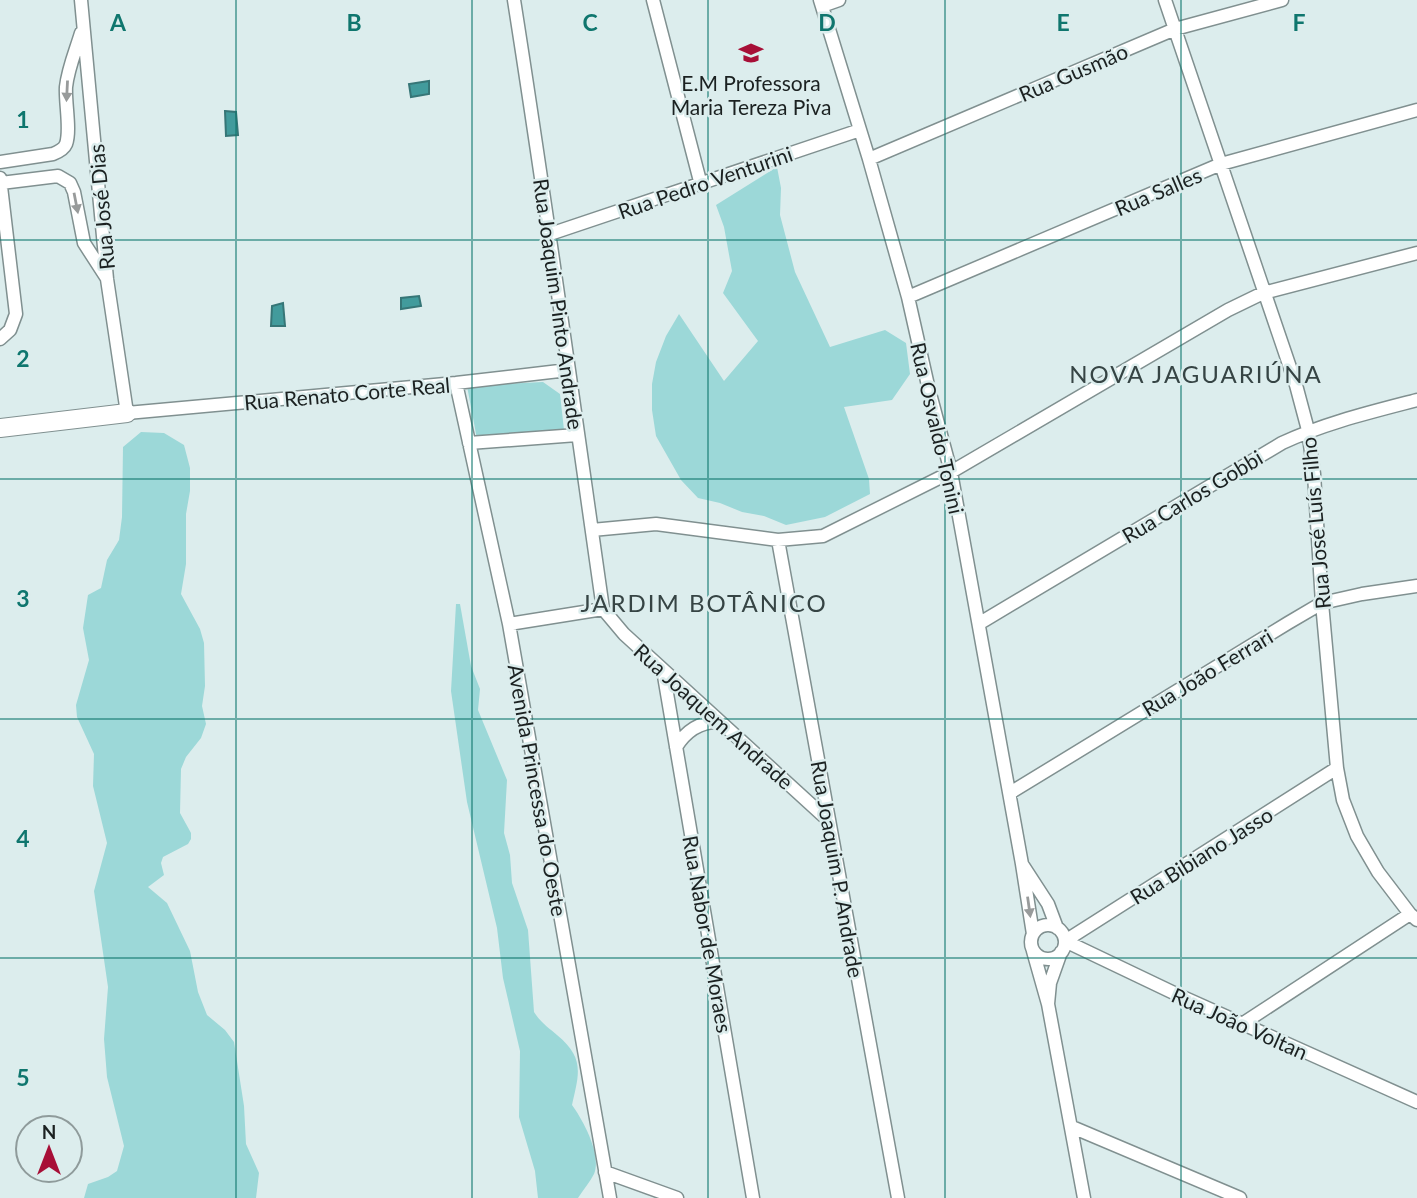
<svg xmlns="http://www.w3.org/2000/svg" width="1417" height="1198" font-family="Lato,sans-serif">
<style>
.green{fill:#9cd8d8}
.water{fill:#429b9c;stroke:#367677;stroke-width:2}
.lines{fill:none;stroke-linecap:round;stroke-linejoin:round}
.street-casing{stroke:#809090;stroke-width:15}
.secondary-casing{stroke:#809090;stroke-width:20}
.street{stroke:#fff;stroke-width:12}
.secondary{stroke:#fff;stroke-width:18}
.oneway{fill:#989b9b}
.grid{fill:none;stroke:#0f766e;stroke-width:2;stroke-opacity:0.55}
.labels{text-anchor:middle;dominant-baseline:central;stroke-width:5;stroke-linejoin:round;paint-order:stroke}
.street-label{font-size:21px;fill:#1b2121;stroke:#dceded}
.poi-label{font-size:21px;fill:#1b2121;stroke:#dceded}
.quarter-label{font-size:24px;letter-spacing:2px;fill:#364444;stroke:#dceded}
.grid-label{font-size:23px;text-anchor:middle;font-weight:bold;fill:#0f766e;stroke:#dceded;stroke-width:5;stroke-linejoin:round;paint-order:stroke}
</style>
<rect width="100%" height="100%" fill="#dceded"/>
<!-- green -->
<path class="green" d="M777,167L781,188L780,215L795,272L830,347L885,330L906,343L910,374L892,400L844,407L869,479L870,494L825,517L786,525L764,516L742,512L720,503L698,498L681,480L656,436L652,410V384L656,362L666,336L679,314L724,381L758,341L723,293L732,271L724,227L716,205Z
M543,382L560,394L564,430L477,439L467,386Z
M141,432L164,433L184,445L190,468V491L186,514V564L181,594L200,629L204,643L205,686L202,706L206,724L201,738L186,757L181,769L180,813L191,833V839L188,844L163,857L161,863L164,875L148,887L167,903L190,951L198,992L207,1015L225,1030L234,1042L244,1106L246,1144L259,1173L256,1198H84L88,1184L108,1177L117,1171L124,1146L107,1077L104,1039L108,987L94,891L107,843L93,786L94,754L77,717L76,705L89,660L83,628L88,595L101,588L107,560L119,540L122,517L123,447Z
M456,604H460L471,666L480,689L478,710L507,780L504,833L510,855L512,883L528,930L534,1012C540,1022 549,1028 557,1035C585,1058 579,1074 572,1105C583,1120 602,1155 594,1174C590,1182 583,1190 578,1198H538L535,1171L519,1117L520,1051L503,978L497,928L467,802L451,691Z"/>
<!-- water -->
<path class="water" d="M429,81V94L411,97L409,84Z
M225,111L236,112L238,135L226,136Z
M419,296L421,306L401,309V298Z
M283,303L285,326H271L272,306Z"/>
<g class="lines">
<!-- street casing -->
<g class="street-casing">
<path id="street" d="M81,0L107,279L127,413L456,383L568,370
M514,0C546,203 574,406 603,609
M653,0L701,185
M820,0L869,159L908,297L929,390L951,472L1022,864
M1165,0L1296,385L1308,430L1314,474L1322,603L1337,768L1343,800L1357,836L1378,872L1410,914L1417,920
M822,6L839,0
M869,159L1175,29L1282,0
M0,162L53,154C58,152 64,149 66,144C71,130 65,103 66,87C68,68 76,50 81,33
M1,183L58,176L70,183L74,192L84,243L106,277
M550,234L860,130
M908,297L1221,164L1417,110
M0,339L10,330L16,314L0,178
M456,383L509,624L610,1198
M469,443L577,435
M592,530L656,524L778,540L823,536L951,472L1228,310L1263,293L1417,253
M778,540L898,1198
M603,609L624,634L829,821
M980,623L1282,443C1325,423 1371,412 1417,400
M509,624L603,609
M663,670L753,1198
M676,747C686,731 700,721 720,722
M1010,793L1288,623L1322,603L1362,594L1417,586
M1031 942a17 17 0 1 1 34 0a17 17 0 1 1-34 0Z
M1033,934L1022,864L1048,904L1057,928
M1065,941L1176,994L1417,1102
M1065,941L1337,768
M1033,951L1048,1004L1050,983L1061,952
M1048,1004L1084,1198
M1242,1024L1410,914
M1072,1127L1240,1198
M605,1172L677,1198"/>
</g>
<!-- secondary casing -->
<g class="secondary-casing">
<path id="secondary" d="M0,428L127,413"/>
</g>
<!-- street -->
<use href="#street" class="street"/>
<!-- secondary -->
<use href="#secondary" class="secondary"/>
</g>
<!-- one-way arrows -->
<defs><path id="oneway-solid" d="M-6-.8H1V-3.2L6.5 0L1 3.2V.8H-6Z" transform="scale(1.75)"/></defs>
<g class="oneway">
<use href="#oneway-solid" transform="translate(67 91) rotate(93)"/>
<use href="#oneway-solid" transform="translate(76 203) rotate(79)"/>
<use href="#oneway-solid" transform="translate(1029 907) rotate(82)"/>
</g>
<!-- grid -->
<path class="grid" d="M236,0V1198M472,0V1198M708,0V1198M945,0V1198M1181,0V1198M0,240H1417M0,479H1417M0,719H1417M0,958H1417"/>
<!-- icons -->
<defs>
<g id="school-bare" transform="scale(1.89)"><path d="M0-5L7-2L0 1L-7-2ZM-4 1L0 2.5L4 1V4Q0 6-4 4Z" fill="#a70f37" stroke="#dceded" stroke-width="2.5" paint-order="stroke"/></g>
</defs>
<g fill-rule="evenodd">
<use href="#school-bare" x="751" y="53"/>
</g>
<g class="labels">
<!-- street labels -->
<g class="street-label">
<text transform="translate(1073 72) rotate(-23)">Rua Gusmão</text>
<text transform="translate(705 182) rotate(-19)">Rua Pedro Venturini</text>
<text transform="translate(1158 191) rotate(-23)">Rua Salles</text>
<text transform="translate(101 207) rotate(-95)">Rua José Dias</text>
<text transform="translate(559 304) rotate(82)">Rua Joaquim Pinto Andrade</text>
<text transform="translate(347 393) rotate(-5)">Rua Renato Corte Real</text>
<text transform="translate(938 428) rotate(77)">Rua Osvaldo Tonini</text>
<text transform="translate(1192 496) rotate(-31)">Rua Carlos Gobbi</text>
<text transform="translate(1315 523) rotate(-95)">Rua José Luís Filho</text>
<text transform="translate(1207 672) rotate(-31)">Rua João Ferrari</text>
<text transform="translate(714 716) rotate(42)">Rua Joaquem Andrade</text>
<text transform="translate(538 790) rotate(80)">Avenida Princessa do Oeste</text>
<text transform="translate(1201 855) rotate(-32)">Rua Bibiano Jasso</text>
<text transform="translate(838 869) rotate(80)">Rua Joaquim P. Andrade</text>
<text transform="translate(708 934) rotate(80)">Rua Nabor de Moraes</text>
<text transform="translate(1240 1023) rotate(24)">Rua João Voltan</text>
</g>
<!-- poi labels -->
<g class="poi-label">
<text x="751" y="82">E.M Professora<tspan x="751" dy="24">Maria Tereza Piva</tspan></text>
</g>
<!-- quarter labels -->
<g class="quarter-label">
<text x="1196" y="373">NOVA JAGUARIÚNA</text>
<text x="704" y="602">JARDIM BOTÂNICO</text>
</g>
</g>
<g class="grid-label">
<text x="118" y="31">A</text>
<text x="354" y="31">B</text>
<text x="590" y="31">C</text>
<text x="827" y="31">D</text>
<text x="1063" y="31">E</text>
<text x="1299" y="31">F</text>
<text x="23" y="128">1</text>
<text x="23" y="367">2</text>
<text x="23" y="607">3</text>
<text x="23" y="847">4</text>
<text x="23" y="1086">5</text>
</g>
<!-- north arrow -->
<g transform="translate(49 1149)"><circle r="33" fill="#dceded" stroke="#8f9b9b" stroke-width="2"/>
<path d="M0-5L12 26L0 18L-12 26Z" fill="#a70f37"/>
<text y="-10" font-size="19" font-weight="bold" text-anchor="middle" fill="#1b2121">N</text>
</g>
</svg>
